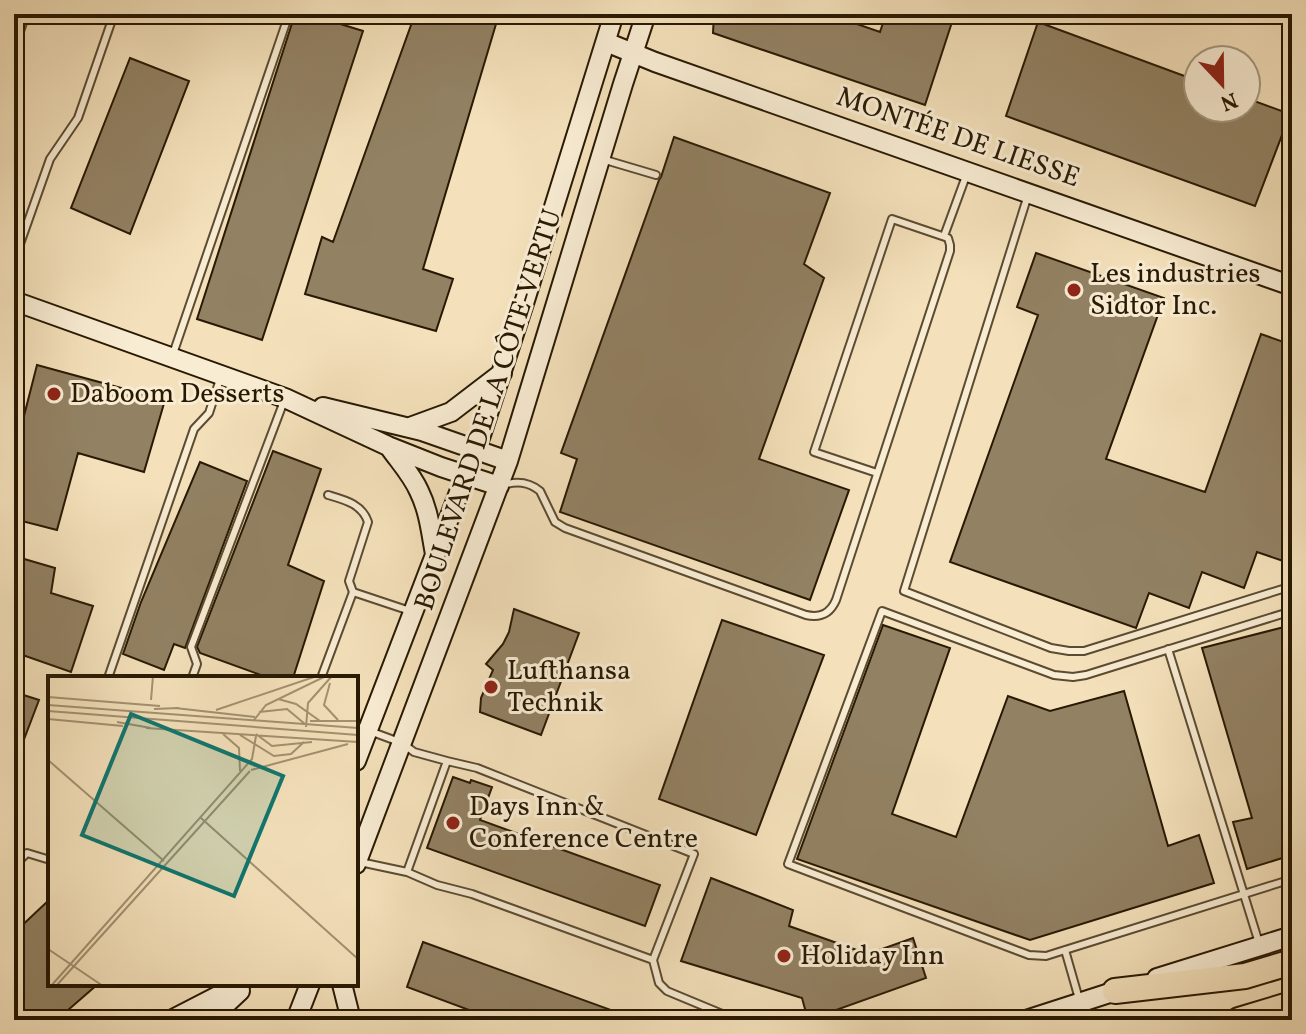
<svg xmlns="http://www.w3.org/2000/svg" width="1306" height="1034" font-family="Vollkorn,serif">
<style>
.building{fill:#928163;stroke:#281903;stroke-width:2}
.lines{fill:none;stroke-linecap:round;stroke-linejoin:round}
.lane-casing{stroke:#5b4b31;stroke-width:10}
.secondary-casing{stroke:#281903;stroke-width:22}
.highway-casing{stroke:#281903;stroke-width:28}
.lane{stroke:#f8ecd3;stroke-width:6}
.secondary{stroke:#f8ecd3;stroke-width:18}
.highway{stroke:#f4e1bb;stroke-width:24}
.poi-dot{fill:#8f2418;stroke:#f8ecd3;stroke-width:3}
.labels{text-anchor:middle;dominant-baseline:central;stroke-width:6;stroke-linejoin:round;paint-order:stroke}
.street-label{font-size:28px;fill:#281903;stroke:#f8ecd3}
.poi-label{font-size:28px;fill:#281903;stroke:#f8ecd3;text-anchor:start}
.inset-road{fill:none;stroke:#a29171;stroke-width:2}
.view{fill:#0f766e;fill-opacity:0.15;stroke:#0f766e;stroke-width:4}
.inset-edge{fill:none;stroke:#281903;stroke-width:4}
</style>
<rect width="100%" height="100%" fill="#f4e1bb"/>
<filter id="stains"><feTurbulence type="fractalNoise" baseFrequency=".0025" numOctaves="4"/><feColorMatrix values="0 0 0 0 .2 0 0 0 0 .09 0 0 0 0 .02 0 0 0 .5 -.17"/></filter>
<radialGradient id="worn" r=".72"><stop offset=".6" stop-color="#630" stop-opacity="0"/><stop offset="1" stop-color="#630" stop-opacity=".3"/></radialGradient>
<!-- building -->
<path class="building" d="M295,14H308L363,31L262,340L197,319Z
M415,14H499L423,269L453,279L436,331L305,294L322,237L333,242Z
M714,14H828L880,32L886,14H931L952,22L925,105L713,33Z
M1038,22L1198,81V108H1246V98L1290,114L1255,206L1006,116Z
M130,58L189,81L130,234L71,208Z
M674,137L830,193L804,264L824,278L759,459L849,490L810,600L560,512L577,459L561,453L659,180L661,177Z
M1036,253L1164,298L1106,459L1205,492L1261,334L1292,345V564L1257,552L1244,588L1202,572L1189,608L1149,593L1136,628L950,562L1038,315L1017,307Z
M37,365L165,400L144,472L78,453L57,530L14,519V455Z
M273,451L321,469L288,565L324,581L293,678H269L200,653L197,647Z
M200,462L247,481L185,648L174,644L164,670L123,654L141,602Z
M14,556L55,568L51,593L93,606L71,672L14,652Z
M514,609L579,633L541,735L480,712L481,698L493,670L486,664L503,644L509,632Z
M722,620L824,655L756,835L659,799Z
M883,625L950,648L892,814L956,837L1008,696L1050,711L1124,691L1168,846L1199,835L1214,883L1030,940L797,859Z
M1292,625V855L1247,869L1233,822L1252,818L1202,648Z
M14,692L39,700L15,763H14Z
M453,777L470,783L471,780L492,787L480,820L660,885L645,926L427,848Z
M711,878L793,910L789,926L868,954L913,938L926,978L808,1020L802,998L681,961Z
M50,899V984H98L60,1017L43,1016L38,1020H14V933Z
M423,942L633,1018L632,1020H496L407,987Z"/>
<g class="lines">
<!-- lane casing -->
<g class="lane-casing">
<path id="lane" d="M14,49L26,14
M602,159L656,175
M1028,195L904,591L1051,648L1069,651H1084L1292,586
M944,236L966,176
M14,261L50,159L78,118L114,14
M173,354L289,14
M503,485C516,481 528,481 540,491L555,522L565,528L806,615C820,618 830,614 836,600L950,251V245L948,238L892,219L814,452L877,473
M328,495C345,500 362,504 368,522L349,581L353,592
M1292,611L1086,675L1073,677L1054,675L882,611L788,864L1029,955L1046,956L1065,950L1292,879
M1168,649L1259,943
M108,678L194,429L209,413L220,379
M192,678L197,664L191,647L284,401
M321,678L353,592L410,611
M356,726L402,743L414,752L447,761L407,872L360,862
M447,761L477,768L694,854L653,960
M14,866L27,853L50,860
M407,872L437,885L472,894L653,960L659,983L667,991L737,1020
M1065,950L1079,999"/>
</g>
<!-- secondary casing -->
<g class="secondary-casing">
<path id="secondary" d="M606,42L655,62L1292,286
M14,301L285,398L388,446L441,467L499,486
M323,407L422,431L508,461
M410,427L451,412L502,373
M390,448C400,462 412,475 419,491C429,511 431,533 435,554
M356,761L481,435L526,297L614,14
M356,864L508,461L623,84L646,14
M1157,978L1292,936
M342,984L351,1020
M171,1020L241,984
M209,1020L240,991
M296,1020L310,984
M1026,1020L1125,988"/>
</g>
<!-- highway casing -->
<g class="highway-casing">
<path id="highway" d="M1115,991L1245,976L1292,962
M1239,1020L1292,1004"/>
</g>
<!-- lane -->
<use href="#lane" class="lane"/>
<!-- secondary -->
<use href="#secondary" class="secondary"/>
<!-- highway -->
<use href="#highway" class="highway"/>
</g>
<!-- markers -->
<g class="poi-dot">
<circle cx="1074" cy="290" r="8"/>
<circle cx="54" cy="394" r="8"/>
<circle cx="491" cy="687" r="8"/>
<circle cx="453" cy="823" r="8"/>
<circle cx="784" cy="956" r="8"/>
</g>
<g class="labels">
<!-- street labels -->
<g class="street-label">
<text transform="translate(958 138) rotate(19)">MONTÉE DE LIESSE</text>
<text transform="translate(489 410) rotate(-72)">BOULEVARD DE LA CÔTE-VERTU</text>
</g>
<!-- poi labels -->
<g class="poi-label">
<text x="1090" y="274">Les industries<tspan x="1090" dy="32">Sidtor Inc.</tspan></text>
<text x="70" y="394">Daboom Desserts</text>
<text x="507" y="671">Lufthansa<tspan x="507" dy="32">Technik</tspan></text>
<text x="469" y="807">Days Inn &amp;<tspan x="469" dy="32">Conference Centre</tspan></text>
<text x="800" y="956">Holiday Inn</text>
</g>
</g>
<!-- overview -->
<g transform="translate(48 676)">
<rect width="310" height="310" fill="#f4e1bb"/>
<path class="inset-road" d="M282,7L276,29L290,44M0,21L112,30M230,23L248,28L272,45M103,24L105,0M0,29L310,52M127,32L207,41M106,33L131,32M168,34L269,0M0,35L310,59M211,36L239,33L257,48M0,43L75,50M206,44L218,29L278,0M262,45H310M69,46L103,52M258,51L260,27L284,0M98,52L310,66M175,58L191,72L192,95M208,58L224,70L264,66M192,59L226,80L243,78L256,66M0,84L116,185M203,94L300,68M153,142L310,283M0,273L55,310M3,310L204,83L208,60M8,310L202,95"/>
<path class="view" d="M83,38L235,100L186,220L34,159Z"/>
<rect width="310" height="310" class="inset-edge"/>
</g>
<!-- margin -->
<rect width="1306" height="1034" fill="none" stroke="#f4e1bb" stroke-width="48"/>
<rect x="16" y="16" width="1274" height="1002" fill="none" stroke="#281903" stroke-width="4"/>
<rect x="24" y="24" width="1258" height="986" fill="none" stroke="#281903" stroke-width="2"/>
<!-- north arrow -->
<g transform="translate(1222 84) rotate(158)"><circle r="38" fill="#f8ecd3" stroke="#a59880" stroke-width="2"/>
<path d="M0-6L14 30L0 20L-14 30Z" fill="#8f2418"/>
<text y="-12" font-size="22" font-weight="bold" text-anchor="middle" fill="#281903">N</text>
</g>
<rect width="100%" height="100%" filter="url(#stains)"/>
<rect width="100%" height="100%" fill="url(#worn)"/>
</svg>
